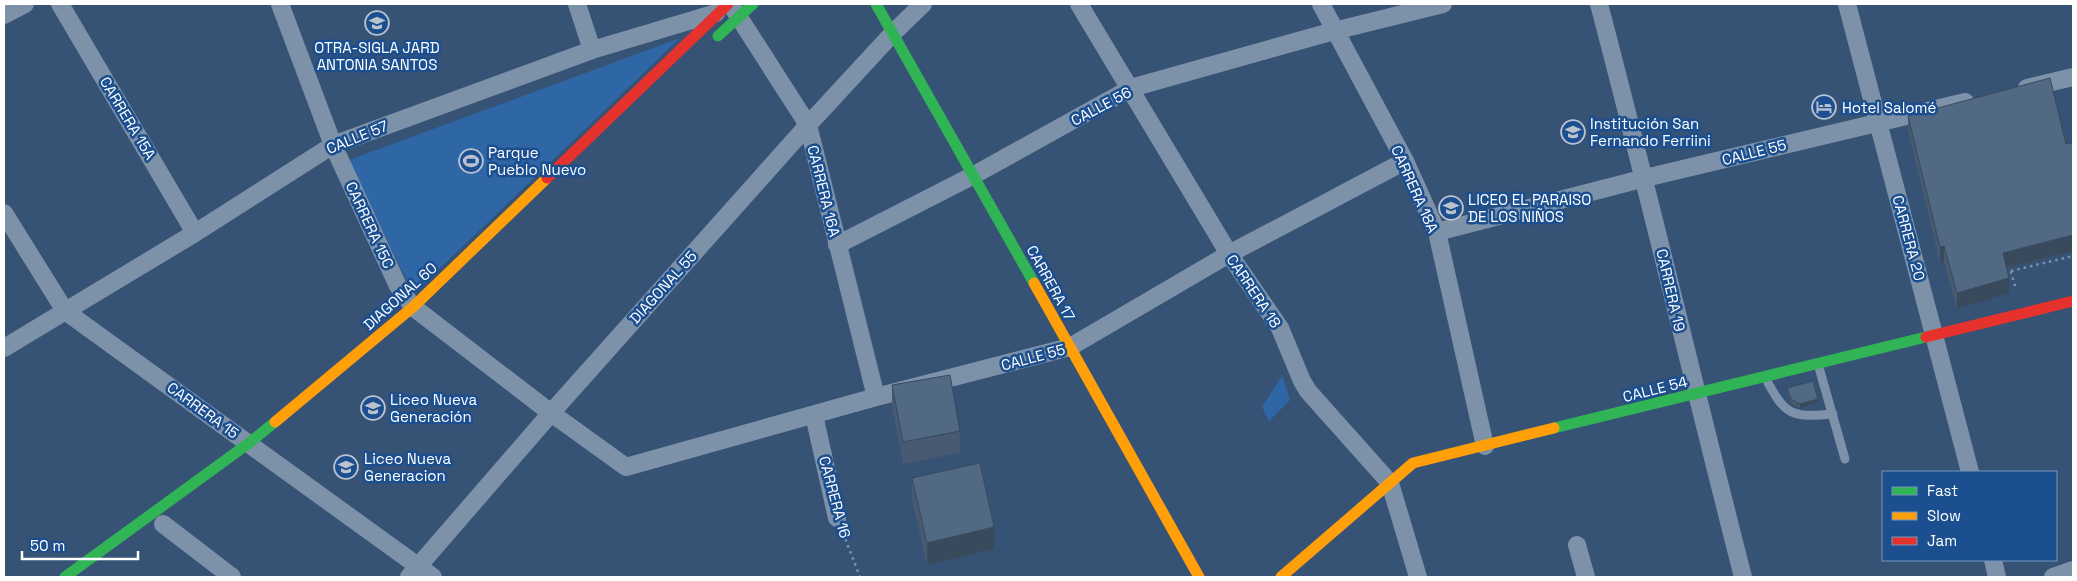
<svg xmlns="http://www.w3.org/2000/svg" width="2077" height="581" font-family="'Space Grotesk',sans-serif">
<style>
.green{fill:#2f66a5}
.lines{fill:none;stroke-linecap:round;stroke-linejoin:round}
.path{stroke:#7d92a8;stroke-width:2.5;stroke-dasharray:2.5 4;stroke-linecap:butt}
.lane{stroke:#7d92a8;stroke-width:9}
.street{stroke:#7d92a8;stroke-width:18}
.fast{stroke:#30b455;stroke-width:11}
.slow{stroke:#ff9f0a;stroke-width:11}
.jam{stroke:#e5322d;stroke-width:11}
.wall{fill:#475a72}
.shaded-wall{fill:#394a5c}
.building{fill:#526984;stroke:#394a5c}
.labels{text-anchor:middle;dominant-baseline:central;stroke-width:5;stroke-linejoin:round;paint-order:stroke}
.poi-label{font-size:15px;fill:#fff;stroke:#1b4f8f;text-anchor:start}
.street-label{font-size:15px;fill:#fff;stroke:#1b4f8f}
</style>
<rect width="100%" height="100%" fill="#365274"/>
<!-- green -->
<path class="green" d="M680,38L413,294L349,160Z
M1282,376L1290,400L1269,421L1262,407Z"/>
<g class="lines">
<!-- path -->
<path class="path" d="M2009,265L2015,286
M2011,271L2073,256
M843,533L860,577"/>
<!-- lane -->
<path class="lane" d="M1818,364L1845,459
M1766,379C1785,415 1791,418 1833,414"/>
<!-- street -->
<path class="street" d="M60,4L195,233
M280,4L333,145L398,286L413,307L551,413L626,467L876,397L1070,347L1229,254L1405,161
M577,4L592,50
M1079,4L1229,254L1280,328L1302,381L1308,391L1390,483L1418,577
M1321,4L1405,161L1437,232L1485,446
M1599,4C1649,194 1694,386 1743,577
M1847,4L1970,472
M733,8L808,125L876,397
M4,15L25,4
M2027,88L2073,77
M4,213L65,311L433,577
M1437,232L1645,178L1965,102
M837,245L974,175L1131,88L1334,31L1443,4
M4,348L195,233L333,145L592,50L716,13
M814,415L837,518
M163,524L232,577
M1577,545L1586,577
M1993,560L1997,577
M409,577L551,413L808,125L893,33L923,4
M2053,577L2073,570"/>
<!-- fast -->
<path class="fast" d="M876,4L1034,283
M718,36L753,4
M1554,428L1926,337
M65,577L249,443L275,422"/>
<!-- slow -->
<path class="slow" d="M1034,283L1199,577
M275,422L413,307L547,178
M1281,577L1413,463L1554,428"/>
<!-- jam -->
<path class="jam" d="M547,178L728,4
M1926,337L2073,301"/>
</g>
<!-- wall -->
<path class="wall" d="M1908,116L2066,144L2073,143V251L2007,268L2009,293L1957,309L1944,262L1940,263L1908,131Z
M892,385L960,431V453L903,464L892,407Z
M1787,388L1818,403L1800,408L1791,404L1787,392Z
M912,478L994,549L927,565L912,500Z"/>
<!-- shaded-wall -->
<path class="shaded-wall" d="M2073,235V251L2003,269V253Z
M1944,246V262L1940,263V247Z
M2009,278V293L1957,309V293Z
M1818,399V403L1800,408V404Z
M994,527V549L927,565V543Z"/>
<!-- building -->
<path class="building" d="M2050,78L2066,144L2073,143V235L2003,253L2009,278L1957,293L1944,246L1940,247L1908,116Z
M950,375L960,431L903,442L892,385Z
M1813,381L1818,399L1800,404L1791,399L1787,388Z
M980,463L994,527L927,543L912,478Z"/>
<!-- icons -->
<defs>
<g id="school-ring" transform="scale(1.25)"><circle r="9.5" fill="#1b4f8f" stroke="#b9c2ce" stroke-width="1.5"/><path d="M0-5L7-2L0 1L-7-2ZM-4 1L0 2.5L4 1V4Q0 6-4 4Z" fill="#b9c2ce"/></g>
<g id="hotel-ring" transform="scale(1.25)"><circle r="9.5" fill="#1b4f8f" stroke="#b9c2ce" stroke-width="1.5"/><path d="M-6-4.5h1.5V1H6V5H4.5V3h-9V5H-6ZM-4 0a1.8 1.8 0 1 1 3.6 0ZM.5 0V-2.5h3Q6-2.5 6 0Z" fill="#b9c2ce"/></g>
<g id="stadium-ring" transform="scale(1.25)"><circle r="9.5" fill="#1b4f8f" stroke="#b9c2ce" stroke-width="1.5"/><path d="M0-5a6.5 5 0 1 0 0 10a6.5 5 0 1 0 0-10ZM-3.5-1.8h7v3.6h-7Z" fill="#b9c2ce"/></g>
</defs>
<g fill-rule="evenodd">
<use href="#school-ring" x="377" y="23"/>
<use href="#hotel-ring" x="1824" y="107"/>
<use href="#school-ring" x="1573" y="132"/>
<use href="#stadium-ring" x="471" y="161"/>
<use href="#school-ring" x="1451" y="208"/>
<use href="#school-ring" x="373" y="408"/>
<use href="#school-ring" x="346" y="467"/>
</g>
<g class="labels">
<!-- poi labels -->
<g class="poi-label">
<text x="377" y="47" text-anchor="middle">OTRA-SIGLA JARD<tspan x="377" dy="17">ANTONIA SANTOS</tspan></text>
<text x="1842" y="107">Hotel Salomé</text>
<text x="1590" y="123">Institución San<tspan x="1590" dy="17">Fernando Ferriini</tspan></text>
<text x="488" y="152">Parque<tspan x="488" dy="17">Pueblo Nuevo</tspan></text>
<text x="1468" y="199">LICEO EL PARAISO<tspan x="1468" dy="17">DE LOS NIÑOS</tspan></text>
<text x="390" y="399">Liceo Nueva<tspan x="390" dy="17">Generación</tspan></text>
<text x="364" y="458">Liceo Nueva<tspan x="364" dy="17">Generacion</tspan></text>
</g>
<!-- street labels -->
<g class="street-label">
<text transform="translate(1101 106) rotate(-28)">CALLE 56</text>
<text transform="translate(128 118) rotate(59)">CARRERA 15A</text>
<text transform="translate(357 137) rotate(-22)">CALLE 57</text>
<text transform="translate(1754 152) rotate(-14)">CALLE 55</text>
<text transform="translate(1415 189) rotate(66)">CARRERA 18A</text>
<text transform="translate(824 191) rotate(76)">CARRERA 16A</text>
<text transform="translate(370 225) rotate(65)">CARRERA 15C</text>
<text transform="translate(1909 238) rotate(75)">CARRERA 20</text>
<text transform="translate(1051 283) rotate(61)">CARRERA 17</text>
<text transform="translate(663 287) rotate(-48)">DIAGONAL 55</text>
<text transform="translate(1671 290) rotate(77)">CARRERA 19</text>
<text transform="translate(1254 291) rotate(56)">CARRERA 18</text>
<text transform="translate(400 296) rotate(-42)">DIAGONAL 60</text>
<text transform="translate(1033 357) rotate(-15)">CALLE 55</text>
<text transform="translate(1655 389) rotate(-14)">CALLE 54</text>
<text transform="translate(203 410) rotate(36)">CARRERA 15</text>
<text transform="translate(835 497) rotate(75)">CARRERA 16</text>
</g>
</g>
<!-- border -->
<rect width="2077" height="581" fill="none" stroke="#ffffff" stroke-width="10"/>
<!-- legend -->
<rect x="1882" y="471" width="175" height="90" fill="#1b4f8f" stroke="#7695bc"/>
<rect x="1892" y="487" width="25" height="8" fill="#30b455" stroke="#7695bc"/>
<text x="1927" y="496" font-size="15" fill="#ffffff">Fast</text>
<rect x="1892" y="512" width="25" height="8" fill="#ff9f0a" stroke="#7695bc"/>
<text x="1927" y="521" font-size="15" fill="#ffffff">Slow</text>
<rect x="1892" y="537" width="25" height="8" fill="#e5322d" stroke="#7695bc"/>
<text x="1927" y="546" font-size="15" fill="#ffffff">Jam</text>
<!-- scale -->
<path d="M22 551v8h116v-8" fill="none" stroke="#ffffff" stroke-width="2.5"/>
<text x="30" y="551" font-size="15" fill="#ffffff" stroke="#1b4f8f" stroke-width="4" paint-order="stroke">50 m</text>
</svg>
